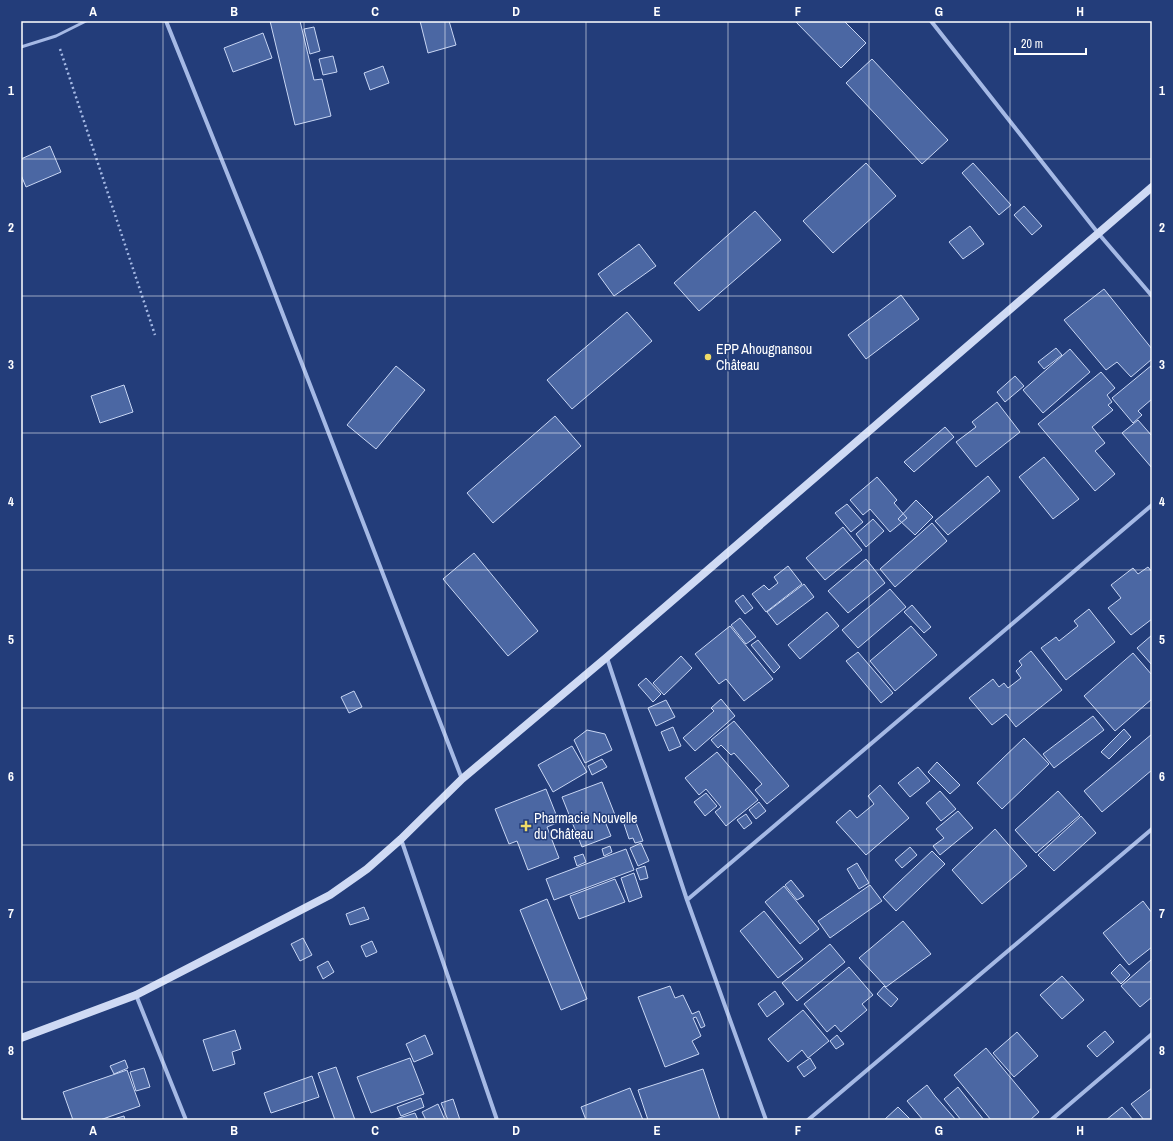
<svg xmlns="http://www.w3.org/2000/svg" width="1173" height="1141" font-family="'Archivo Narrow',sans-serif">
<style>
.building{fill:#4b67a3;stroke:#c8d6f4}
.lines{fill:none;stroke-linecap:round;stroke-linejoin:round}
.path{stroke:#a5b9e5;stroke-width:2.5;stroke-dasharray:2 3;stroke-linecap:butt}
.lane{stroke:#a5b9e5;stroke-width:3}
.street{stroke:#a5b9e5;stroke-width:4}
.secondary{stroke:#cfdaf4;stroke-width:8}
.grid{fill:none;stroke:#fff;stroke-width:1;stroke-opacity:0.55}
.poi-dot{fill:#efdb68;stroke:#233d7a;stroke-width:1.5}
.labels{text-anchor:middle;dominant-baseline:central;stroke-width:3;stroke-linejoin:round;paint-order:stroke}
.poi-label{font-size:14px;fill:#fff;stroke:#233d7a;text-anchor:start}
.neatline{fill:none;stroke:#fff;stroke-width:1.5}
.grid-label{font-size:13px;text-anchor:middle;font-weight:bold;fill:#fff}
</style>
<rect width="100%" height="100%" fill="#233d7a"/>
<!-- building -->
<path class="building" d="M270,21H300L314,80L322,79L331,116L295,125Z
M420,21H449L456,45L428,53Z
M795,21H844L866,43L841,68Z
M314,27L320,51L310,54L304,29Z
M263,33L272,58L233,72L224,48Z
M333,56L337,72L323,75L319,59Z
M872,59L948,140L922,164L846,83Z
M383,66L389,83L370,90L364,73Z
M50,146L61,172L26,187L21,175V159Z
M866,163L896,196L833,253L803,221Z
M973,163L1011,205L999,215L962,173Z
M1024,206L1042,226L1032,235L1014,215Z
M755,211L781,240L699,311L674,283Z
M970,226L984,244L963,259L949,242Z
M639,244L656,266L614,296L598,274Z
M1104,289L1152,349V359L1131,377L1117,362L1106,370L1064,320Z
M901,295L919,319L866,359L848,335Z
M627,312L652,341L572,409L547,380Z
M1056,348L1062,355L1044,369L1038,362Z
M1070,349L1090,372L1043,413L1023,390Z
M1152,365V399L1138,411L1142,415L1133,423L1112,398Z
M396,366L425,390L376,449L347,425Z
M1101,372L1115,388L1107,395L1112,402L1108,405L1113,410L1092,427L1105,443L1095,451L1115,474L1095,491L1038,424Z
M1015,376L1024,386L1005,402L997,392Z
M124,385L133,412L100,423L91,396Z
M997,402L1020,432L976,467L956,442L976,427L972,422Z
M555,416L581,446L493,523L467,493Z
M1138,420L1152,436V468L1122,433Z
M945,427L954,437L914,472L904,462Z
M1044,457L1079,499L1053,519L1019,477Z
M988,476L1000,491L948,535L935,521Z
M877,477L897,500L894,503L907,518L890,532L870,509L863,515L850,500Z
M916,500L933,517L915,535L898,519Z
M847,504L863,522L851,532L835,513Z
M873,519L884,531L866,547L856,534Z
M932,523L947,541L895,587L880,569Z
M843,527L862,550L825,580L806,558Z
M474,553L538,631L508,656L443,579Z
M866,559L885,583L848,613L828,591Z
M788,566L802,584L766,612L752,594L764,585L769,590L778,583L774,577Z
M1148,567L1152,572V619L1131,635L1108,608L1121,598L1111,585L1133,568L1138,574Z
M804,584L814,597L777,625L767,612Z
M890,589L906,607L858,648L842,630Z
M743,595L753,608L745,614L735,601Z
M912,605L931,627L924,633L904,612Z
M1089,609L1115,642L1066,680L1041,648L1056,637L1059,641L1078,626L1074,621Z
M827,612L839,626L800,659L788,645Z
M740,618L756,637L746,644L731,625Z
M730,626L773,679L744,701L726,679L719,684L695,654Z
M911,626L937,655L895,691L870,661Z
M1152,635V665L1137,648Z
M758,640L780,667L774,673L751,645Z
M1031,651L1062,690L1016,727L1006,714L992,725L969,698L993,679L999,687L1004,683L1008,688L1021,678L1016,671L1022,665L1019,661Z
M858,652L893,693L881,703L846,661Z
M1133,653L1152,675V699L1115,731L1084,696Z
M681,656L692,668L664,695L653,683Z
M646,678L661,694L653,702L638,685Z
M354,691L362,707L349,713L341,697Z
M721,699L735,716L695,751L683,738L714,711L711,708Z
M666,700L675,717L656,726L648,708Z
M1093,716L1104,730L1054,768L1043,754Z
M734,721L789,786L767,804L755,790L762,784L734,753L731,755L721,745L718,748L711,740Z
M673,727L681,746L669,751L661,732Z
M1124,729L1131,737L1109,759L1101,752Z
M587,730L605,734L612,750L585,763L574,740Z
M1152,734V770L1102,812L1084,791Z
M1024,738L1049,764L1002,809L977,783Z
M572,746L587,772L553,792L538,765Z
M717,752L758,800L726,826L715,812L721,807L706,789L699,795L685,778Z
M602,759L607,767L592,775L588,766Z
M937,762L960,785L950,794L928,772Z
M918,767L930,781L910,797L898,783Z
M602,782L615,815L604,819L611,836L582,847L562,797Z
M880,785L909,818L866,855L836,822L850,810L857,818L874,804L868,796Z
M546,789L559,822L547,827L559,858L528,870L517,841L509,844L495,809Z
M940,791L956,809L941,821L926,803Z
M1058,791L1080,815L1036,853L1015,830Z
M706,793L717,806L705,816L694,802Z
M759,802L766,811L756,819L749,810Z
M958,811L973,828L940,855L933,846L944,838L936,829Z
M746,814L752,823L744,829L737,820Z
M1081,816L1096,833L1054,871L1038,855Z
M635,820L643,841L635,843L633,838L629,839L624,824Z
M995,829L1027,866L982,904L952,870Z
M641,843L649,861L638,866L630,848Z
M610,846L612,852L604,856L602,849Z
M910,847L917,855L902,868L895,860Z
M626,849L634,870L554,900L546,879Z
M932,851L945,864L896,911L883,897Z
M583,854L586,862L577,866L574,857Z
M857,863L869,883L859,889L847,869Z
M645,866L648,878L640,880L636,869Z
M634,873L642,897L629,902L621,878Z
M615,879L625,902L579,919L570,896Z
M791,880L804,896L797,900L785,885Z
M870,885L882,901L830,938L818,921Z
M784,886L819,929L800,944L765,902Z
M547,899L587,999L561,1010L520,910Z
M1143,901L1152,913V947L1129,965L1103,933Z
M364,907L369,919L350,925L346,914Z
M764,911L803,959L778,978L740,931Z
M903,921L931,954L886,987L859,958Z
M303,938L312,955L300,961L291,944Z
M372,941L377,952L366,957L361,946Z
M830,944L845,962L797,1001L782,983Z
M1152,959V997L1140,1007L1121,986Z
M328,961L334,972L323,979L317,967Z
M1120,964L1130,975L1121,984L1111,973Z
M849,967L873,995L862,1004L867,1010L841,1032L835,1025L827,1032L804,1004Z
M1062,976L1084,1000L1062,1019L1040,995Z
M670,986L675,998L683,995L692,1014L699,1011L705,1026L701,1028L696,1017L693,1018L701,1036L692,1041L699,1054L665,1067L638,997Z
M884,986L898,999L891,1007L877,994Z
M775,991L784,1004L767,1017L758,1004Z
M803,1010L829,1041L808,1058L802,1050L788,1062L768,1039Z
M235,1030L241,1049L232,1052L235,1064L213,1071L203,1040Z
M1105,1031L1114,1042L1097,1057L1087,1046Z
M1017,1032L1038,1056L1014,1077L993,1053Z
M425,1035L433,1054L414,1062L406,1044Z
M837,1035L844,1044L836,1049L830,1041Z
M986,1048L1039,1112L1030,1120H991L954,1075Z
M410,1058L424,1094L371,1113L357,1077Z
M810,1058L816,1068L804,1077L797,1067Z
M125,1060L128,1068L114,1074L110,1066Z
M336,1067L355,1120H335L318,1073Z
M144,1068L150,1087L136,1091L130,1072Z
M703,1069L720,1120H648L638,1090Z
M127,1070L140,1106L100,1120H73L63,1092Z
M312,1076L319,1097L271,1113L264,1093Z
M927,1085L935,1096L956,1120H923L907,1101Z
M958,1087L984,1120H961L944,1099Z
M630,1088L643,1120H586L581,1107Z
M1152,1088V1120H1144L1131,1104Z
M421,1098L424,1107L401,1116L397,1107Z
M453,1099L460,1120H448L441,1103Z
M438,1104L445,1120H426L422,1112Z
M898,1107L911,1120H884Z
M1122,1107L1133,1120H1106Z
M415,1113L418,1120H393Z
M124,1116L125,1120H110Z"/>
<g class="lines">
<!-- path -->
<path class="path" d="M60,49L155,335"/>
<!-- lane -->
<path class="lane" d="M21,47L56,36L86,21"/>
<!-- street -->
<path class="street" d="M166,21L260,255L462,779
M931,21L1098,233L1152,296
M607,658L687,900L766,1120
M401,839L497,1120
M687,900L1152,505
M136,995L186,1120
M808,1120L1152,829
M1051,1120L1152,1034"/>
<!-- secondary -->
<path class="secondary" d="M21,1038L136,995L330,895L367,869L401,839L462,779L607,657L1152,187"/>
</g>
<!-- grid -->
<path class="grid" d="M163,21V1120M304,21V1120M445,21V1120M586,21V1120M728,21V1120M869,21V1120M1010,21V1120M21,159H1152M21,296H1152M21,433H1152M21,570H1152M21,708H1152M21,845H1152M21,982H1152"/>
<!-- markers -->
<g class="poi-dot">
<circle cx="708" cy="357" r="4"/>
<path d="M524 820h4v4h4v4h-4v4h-4v-4h-4v-4h4z"/>
</g>
<g class="labels">
<!-- poi labels -->
<g class="poi-label">
<text x="716" y="349">EPP Ahougnansou<tspan x="716" dy="16">Château</tspan></text>
<text x="534" y="818">Pharmacie Nouvelle<tspan x="534" dy="16">du Château</tspan></text>
</g>
</g>
<!-- border -->
<rect width="1173" height="1141" fill="none" stroke="#233d7a" stroke-width="44"/>
<!-- scale -->
<path d="M1015 48v6h71v-6" fill="none" stroke="#ffffff" stroke-width="2"/>
<text x="1021" y="48" font-size="12" fill="#ffffff" stroke="#233d7a" stroke-width="3" paint-order="stroke">20 m</text>
<rect x="22" y="22" width="1129" height="1097" class="neatline"/>
<g class="grid-label">
<text x="93" y="16">A</text>
<text x="234" y="16">B</text>
<text x="375" y="16">C</text>
<text x="516" y="16">D</text>
<text x="657" y="16">E</text>
<text x="798" y="16">F</text>
<text x="939" y="16">G</text>
<text x="1080" y="16">H</text>
<text x="11" y="95">1</text>
<text x="1162" y="95">1</text>
<text x="11" y="232">2</text>
<text x="1162" y="232">2</text>
<text x="11" y="369">3</text>
<text x="1162" y="369">3</text>
<text x="11" y="506">4</text>
<text x="1162" y="506">4</text>
<text x="11" y="644">5</text>
<text x="1162" y="644">5</text>
<text x="11" y="781">6</text>
<text x="1162" y="781">6</text>
<text x="11" y="918">7</text>
<text x="1162" y="918">7</text>
<text x="11" y="1055">8</text>
<text x="1162" y="1055">8</text>
<text x="93" y="1135">A</text>
<text x="234" y="1135">B</text>
<text x="375" y="1135">C</text>
<text x="516" y="1135">D</text>
<text x="657" y="1135">E</text>
<text x="798" y="1135">F</text>
<text x="939" y="1135">G</text>
<text x="1080" y="1135">H</text>
</g>
</svg>
